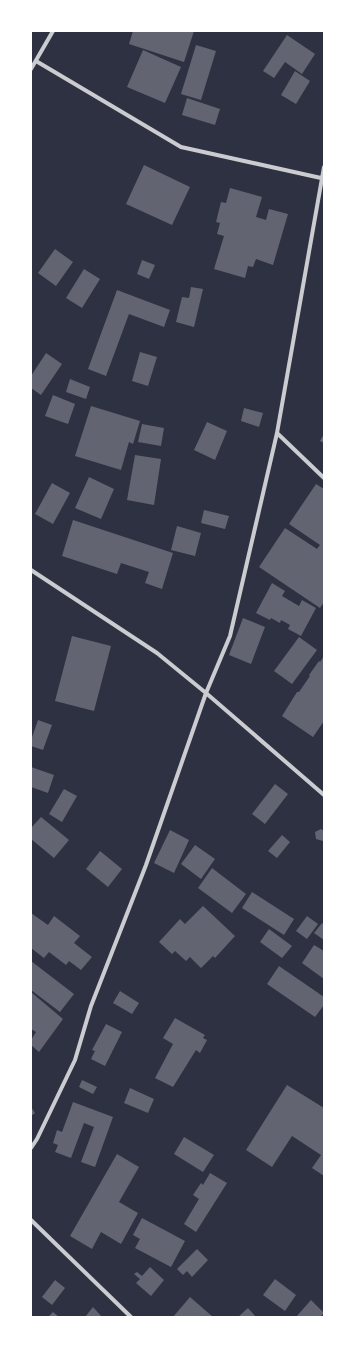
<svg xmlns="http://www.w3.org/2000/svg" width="355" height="1348" font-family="Arial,sans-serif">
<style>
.building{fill:#626471}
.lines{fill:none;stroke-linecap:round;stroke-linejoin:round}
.minor{stroke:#caccd0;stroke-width:4}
</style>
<rect width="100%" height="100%" fill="#2d3142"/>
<!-- building -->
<path class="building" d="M133,31H194L184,62L129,44Z
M287,35L315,54L302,74L285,62L274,78L263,71Z
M196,45L216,51L201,100L181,94Z
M143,50L181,67L165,103L127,87Z
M295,71L310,81L296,104L281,95Z
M187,98L220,109L215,125L182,115Z
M144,165L190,187L172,225L126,204Z
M230,188L262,197L256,217L266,220L269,209L288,214L273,265L256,259L253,267L248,266L245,278L214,269L224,236L217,234L220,223L216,222L221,202L226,203Z
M55,249L73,262L56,286L38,273Z
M142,260L155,265L149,279L137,274Z
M84,269L100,279L82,308L66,298Z
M191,287L203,289L194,327L176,322L182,297L189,298Z
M117,290L170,310L164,327L129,314L106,376L88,369Z
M140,352L157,357L148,386L132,381Z
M46,353L62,364L41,395L31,388V376Z
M70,379L90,387L86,399L66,392Z
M53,395L75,404L68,424L45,416Z
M91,406L140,421L133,444L129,442L121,470L75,456Z
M244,408L263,413L259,427L241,421Z
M207,422L227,431L215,460L194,450Z
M142,424L164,428L161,446L138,442Z
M324,434V443L320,441Z
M135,455L161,459L154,505L127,500Z
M89,477L114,489L101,519L75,508Z
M52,483L70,493L53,524L35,514Z
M316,484L324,489V602L320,608L259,567L285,528L317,549L320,545L289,524Z
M204,510L229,516L225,529L201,523Z
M73,520L173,553L162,589L145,583L149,572L121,563L117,574L62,556Z
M177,526L201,533L195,556L171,550Z
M272,583L285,591L282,596L299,606L302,600L316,608L301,636L288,629L290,625L281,620L280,623L271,618L270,620L256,613Z
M243,618L265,627L251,664L229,655Z
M72,636L111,646L94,711L55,701Z
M299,637L317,650L292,684L274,671Z
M324,656V721L313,737L282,716L297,692H299L310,676L309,675L319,661L320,662Z
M38,720L52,725L43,750L31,746V740Z
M31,767L54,775L48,793L31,787Z
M275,784L288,794L265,824L252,814Z
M64,789L77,796L62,822L49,814Z
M41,817L69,840L54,858L31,839V828Z
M321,829L324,831L323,841L316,839L315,832Z
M170,830L189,840L174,873L154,863Z
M282,835L290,842L277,858L268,851Z
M195,845L215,859L201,879L181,864Z
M100,851L122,869L108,887L86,869Z
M212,868L246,894L232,913L198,888Z
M252,892L294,919L284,935L242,908Z
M203,906L235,936L215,958L213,956L201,968L190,957L186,961L175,951L172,954L159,942L180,919L185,924Z
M31,913L48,925L54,916L80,936L74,943L92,957L81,970L69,961L66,965L49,952L44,958L31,948Z
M307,916L318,924L307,939L296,931Z
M322,923L324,925V940L314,933Z
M269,929L292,946L282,958L260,942Z
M314,945L324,951V979L302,963Z
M31,961L74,994L60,1012L31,990Z
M279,966L324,997V1005L315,1017L267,984Z
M120,991L139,1003L132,1014L113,1003Z
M31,992L63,1019L39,1052L31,1045V1040L36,1032L31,1029Z
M175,1018L205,1035L203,1038L207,1040L200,1053L196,1050L173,1087L155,1078L173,1044L163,1038Z
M106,1024L122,1032L105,1066L91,1059L95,1051L92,1050Z
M82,1080L97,1087L93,1094L79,1087Z
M287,1085L324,1108V1176L312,1168L321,1155L292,1136L272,1167L246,1150Z
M130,1088L154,1099L148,1113L124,1103Z
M73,1102L113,1117L95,1167L81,1162L94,1127L84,1123L71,1158L55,1152L58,1145L53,1143L57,1130L62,1132Z
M31,1107L35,1113L31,1116Z
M184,1137L214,1155L203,1172L174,1154Z
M117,1154L139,1167L119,1202L138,1213L121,1244L101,1232L92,1249L70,1236Z
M210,1173L227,1183L196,1232L184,1224L199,1199L193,1195L201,1183L203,1185Z
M142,1218L185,1241L171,1267L135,1248L140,1239L133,1235Z
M197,1249L208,1260L192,1277L187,1271L183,1275L177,1269Z
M150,1267L164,1280L151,1296L136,1283L140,1279L134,1274L137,1272L142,1276Z
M275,1279L296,1295L285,1311L263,1295Z
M55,1280L65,1288L52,1305L42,1297Z
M190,1297L213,1317H173Z
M311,1300L324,1313L320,1317H296Z
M93,1307L102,1317H85Z
M248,1308L256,1317H238Z
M53,1312L59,1317H48Z"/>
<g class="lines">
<!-- minor -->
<path class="minor" d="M36,61L181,147L321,178
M31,69L53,31
M277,433L324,478
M31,570L157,653L206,693L324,795
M31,1148L37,1139L75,1060L91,1006L146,865L206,693L230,636L277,433L324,167
M31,1220L131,1317"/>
</g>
<!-- border -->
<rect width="355" height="1348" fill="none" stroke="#ffffff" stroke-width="64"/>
</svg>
